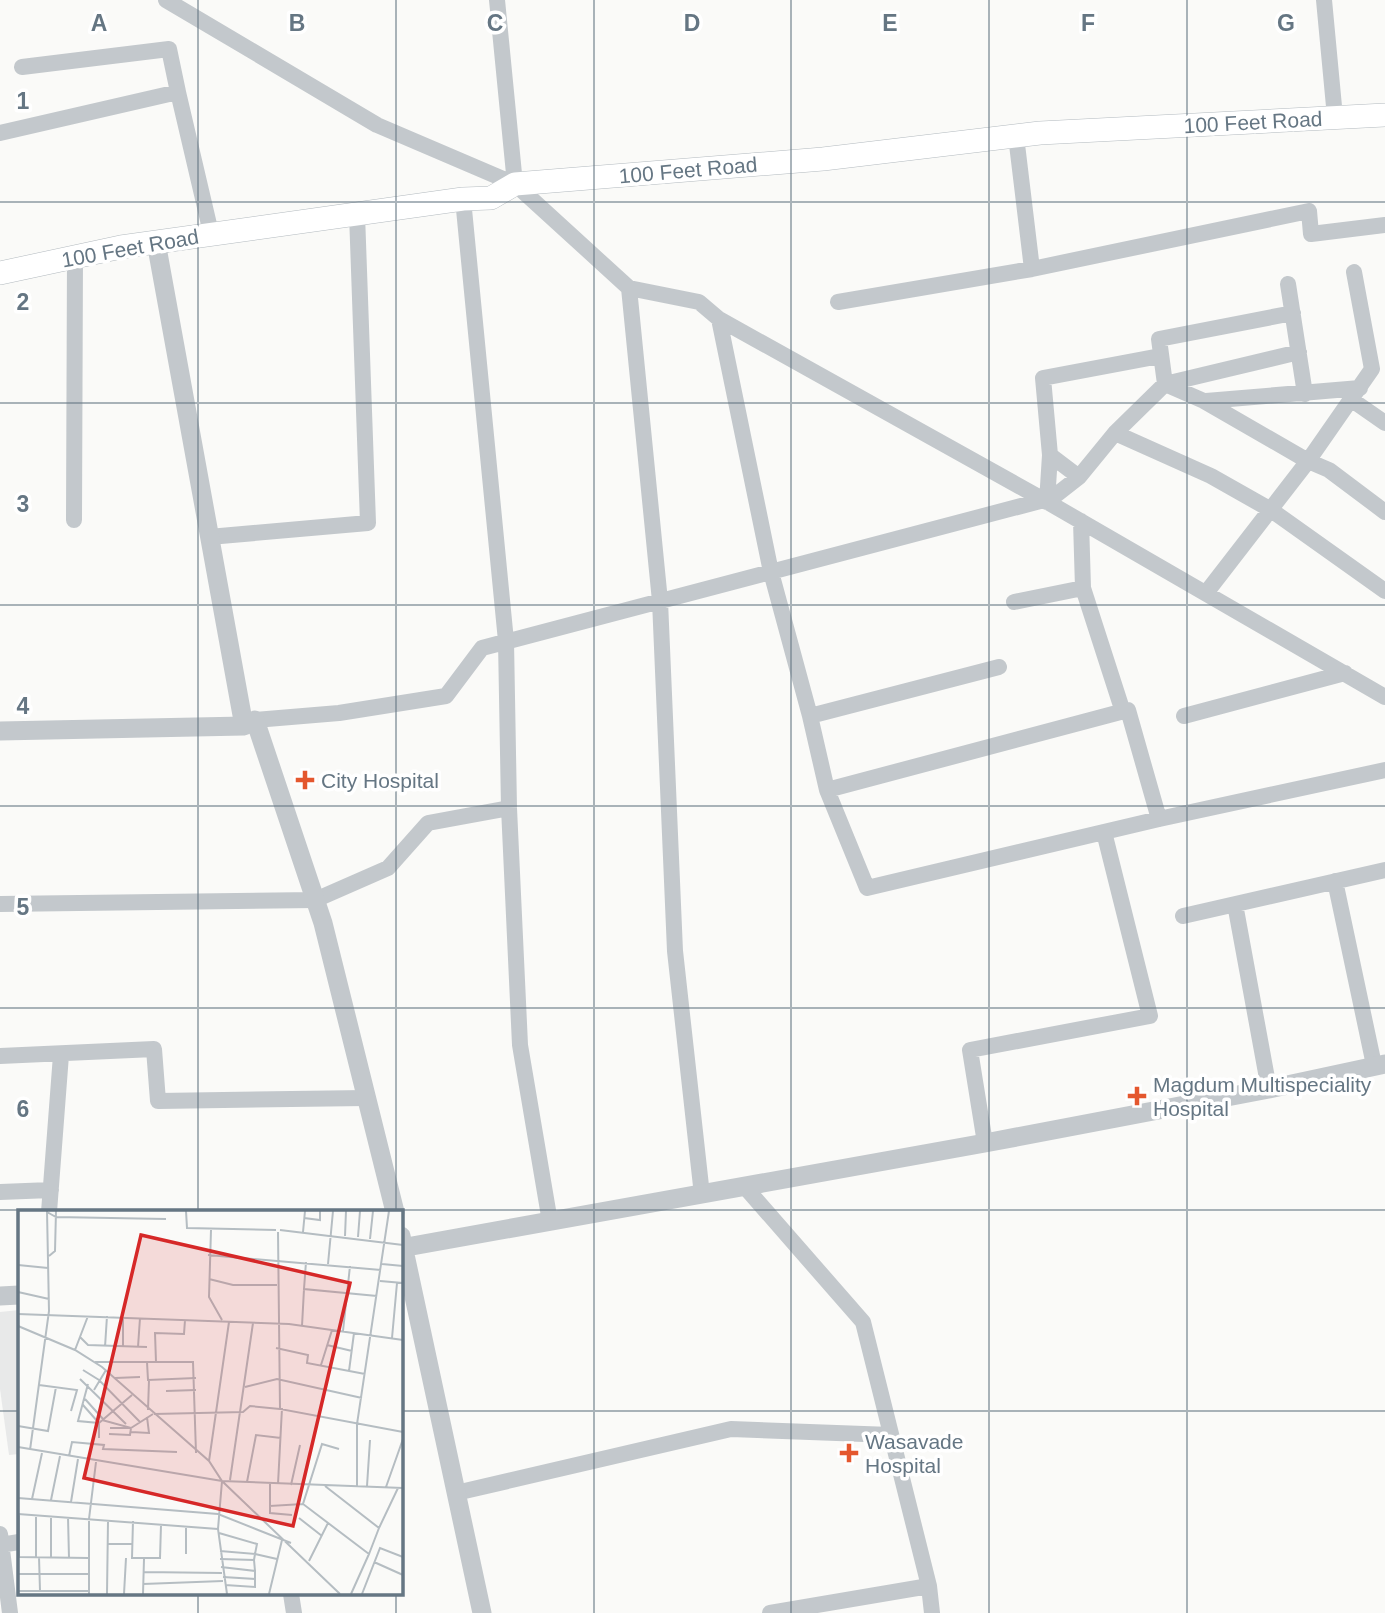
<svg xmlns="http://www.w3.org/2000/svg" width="1385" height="1613" font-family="Helvetica,sans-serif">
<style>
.built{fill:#e8e9e9}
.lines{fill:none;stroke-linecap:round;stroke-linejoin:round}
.secondary-casing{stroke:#b3babf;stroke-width:24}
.minor{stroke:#c3c8cc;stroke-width:16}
.tertiary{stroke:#c3c8cc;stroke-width:19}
.secondary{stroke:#fff;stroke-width:23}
.grid{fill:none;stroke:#657683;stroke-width:2;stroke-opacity:0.55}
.poi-dot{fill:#e4572e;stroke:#fff;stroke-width:2.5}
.labels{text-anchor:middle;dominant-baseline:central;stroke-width:7;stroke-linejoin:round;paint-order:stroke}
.street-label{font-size:21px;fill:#657683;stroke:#fff}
.poi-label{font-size:21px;fill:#657683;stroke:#fff;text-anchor:start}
.inset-road{fill:none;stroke:#b5bdc2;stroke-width:2}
.view{fill:#d62828;fill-opacity:0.15;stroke:#d62828;stroke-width:3.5}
.inset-edge{fill:none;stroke:#657683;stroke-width:3.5}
.grid-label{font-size:23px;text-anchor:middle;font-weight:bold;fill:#657683;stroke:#fff;stroke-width:7;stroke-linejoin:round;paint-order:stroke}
</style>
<rect width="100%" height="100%" fill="#fafaf8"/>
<!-- built -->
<path class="built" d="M19,1310V1454L9,1455L0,1389V1312Z"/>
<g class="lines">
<!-- secondary casing -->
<g class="secondary-casing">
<path id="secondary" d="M0,273L121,247L463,199L491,198L515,184L823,159L1040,133L1385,115"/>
</g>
<!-- minor -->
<path class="minor" d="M166,0L377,125L515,184L629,288L699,302L719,319L1044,500L1385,697
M497,0L515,184
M1324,0L1335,117
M22,67L169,49L178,92
M0,133L178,92L211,233
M1016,136L1032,269
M463,199L506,641L509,808L520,1045L550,1222
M1288,284L1305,394
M629,288L660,601L675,951L702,1195
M838,302L1032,269L1309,211L1311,234L1385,225
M1293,313L1159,339L1165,384L1299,352
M719,319L771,572L810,716L827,790L867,888L1159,819L1385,770
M1352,400L1385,423
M1206,401L1360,388
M1115,433L1211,476L1271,510L1385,591
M1079,477L1050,455L1043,378L1160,356
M1047,502L1079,477L1115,433L1165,384L1204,401L1308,461L1329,470L1385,512
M1047,502L1050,455
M74,520L75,256
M1081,521L1083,588L1123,712
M209,537L368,523L357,214
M1206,593L1308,461L1372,369L1354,272
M1014,602L1083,588
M810,716L999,667
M1184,716L1345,673
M255,720L339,713L446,696L482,648L1044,500
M827,790L1128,710L1159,819
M1335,881L1374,1065
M0,904L315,900L388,868L428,823L509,808
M1235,904L1269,1089
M1183,916L1385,870
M0,1056L154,1049L158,1101L366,1098
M985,1143L970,1050L1150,1016L1104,832
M745,1187L863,1322L929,1586L932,1613
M0,1192L51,1190
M49,1212L61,1055
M456,1493L731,1429L891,1435
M0,1534L10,1613
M0,1545L19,1542
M291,1594L294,1613
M770,1613L929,1586"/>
<!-- tertiary -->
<path class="tertiary" d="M156,242L244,726
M0,731L244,726L255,720L323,923L395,1212
M401,1236L482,1613
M401,1248L985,1143L1269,1089L1385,1064
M0,1296L19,1295"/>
<!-- secondary -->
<use href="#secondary" class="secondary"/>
</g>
<!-- grid -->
<path class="grid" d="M198,0V1212M396,0V1212M594,0V1613M791,0V1613M989,0V1613M1187,0V1613M0,202H1385M0,403H1385M0,605H1385M0,806H1385M0,1008H1385M0,1210H1385M0,1411H19M401,1411H1385M198,1594V1613M396,1594V1613"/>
<!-- markers -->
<g class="poi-dot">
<path d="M301.5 769.5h7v7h7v7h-7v7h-7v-7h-7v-7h7z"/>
<path d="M1133.5 1085.5h7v7h7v7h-7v7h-7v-7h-7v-7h7z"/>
<path d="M845.5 1442.5h7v7h7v7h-7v7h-7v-7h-7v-7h7z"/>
</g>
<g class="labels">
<!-- street labels -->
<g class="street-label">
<text transform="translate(1253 122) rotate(-3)">100 Feet Road</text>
<text transform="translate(688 170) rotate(-5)">100 Feet Road</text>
<text transform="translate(130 248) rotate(-10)">100 Feet Road</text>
</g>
<!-- poi labels -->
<g class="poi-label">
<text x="321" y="780">City Hospital</text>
<text x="1153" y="1084">Magdum Multispeciality<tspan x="1153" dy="24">Hospital</tspan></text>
<text x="865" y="1441">Wasavade<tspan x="865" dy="24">Hospital</tspan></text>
</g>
</g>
<!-- overview -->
<g transform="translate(18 1210)">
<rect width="385" height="385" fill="#fafaf8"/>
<path class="inset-road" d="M168,1L169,18L258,20M29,2L38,7L148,9M286,8L302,10V1M193,20L191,87L204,110M262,20L385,35M260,22L262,199L385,222M285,22L287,1M327,26L328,1M340,27L342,1M352,29L355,1M190,45L363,60M31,46L37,41L38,1M288,52L286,79L359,86M310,54L315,1M364,54L385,56M0,55L30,58M191,69L215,75H259M362,71L385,73M0,82L31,89M0,104L271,114L385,130M0,116L57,140L84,157L191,251L204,271L322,384M284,116L286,79M325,121L332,56M62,127L70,135L129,137M374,128L379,73M309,135L334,141M87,137L89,106M105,137V108M120,137L122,108M258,138L290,145L289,153L347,164M57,140L70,106M77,152H175L178,243M129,152L130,170L178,168M138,152L137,123L166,124L167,110M303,155L314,120M65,160L81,170L122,212M331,161L336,123M97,168L122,167M62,169L108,214M70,174L60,211L81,213M21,175L59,180L53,201M227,177L259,169L344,188M76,180L88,160M148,181L178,180M67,189L85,209M65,195L80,212M130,200L131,170M136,204L225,202L232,196L262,199M84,210L113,218L135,204M0,216L30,221L38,177M113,222L131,223L129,207M91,224L112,225L113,218H92M81,228V213L114,185M0,237L204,271L385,278M321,239L304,234L285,294L351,344L333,384M12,240L31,101L29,1M51,246L54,232L86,235L85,239L159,242M191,251L211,112M212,270L235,113M204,271L200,319L209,384M229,272L238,225L263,228M252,274V296L285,294M260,274L264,198M273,275L282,235M307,276L361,318L380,278M339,276V214L371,1M349,276L352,230M368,277L385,229M0,288L200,304L273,333M14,289L24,243M33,290L42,246M53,292L60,249M252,296V303L274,305M0,304L200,319M1,304V347L71,348M18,305V347M33,306V347M50,307L51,348M281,308L304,326M115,311L114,348H142L143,315M201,323L239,334L237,344L202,341M90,334H114M168,344V317M351,344L361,318M21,347L22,381M202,349L236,350L237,361M236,350L237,344L259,349M291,351L310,313M356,352L385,365M203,357L237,361V369M125,362L204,363M0,364H71M205,367L237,369V377L207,375M125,374L205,371M0,381H71M71,384V309L78,252M89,384L90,311M106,384L108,348M125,384L126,349M251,384L264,330M344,384L362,338L385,347"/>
<path class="view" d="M123,25L332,73L275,316L66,268Z"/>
<rect width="385" height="385" class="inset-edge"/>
</g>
<g class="grid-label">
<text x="99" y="31">A</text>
<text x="297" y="31">B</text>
<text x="495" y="31">C</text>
<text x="692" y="31">D</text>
<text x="890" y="31">E</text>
<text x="1088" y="31">F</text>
<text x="1286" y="31">G</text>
<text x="23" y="109">1</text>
<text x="23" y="310">2</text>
<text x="23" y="512">3</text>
<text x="23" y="714">4</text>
<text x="23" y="915">5</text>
<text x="23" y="1117">6</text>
</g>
</svg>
